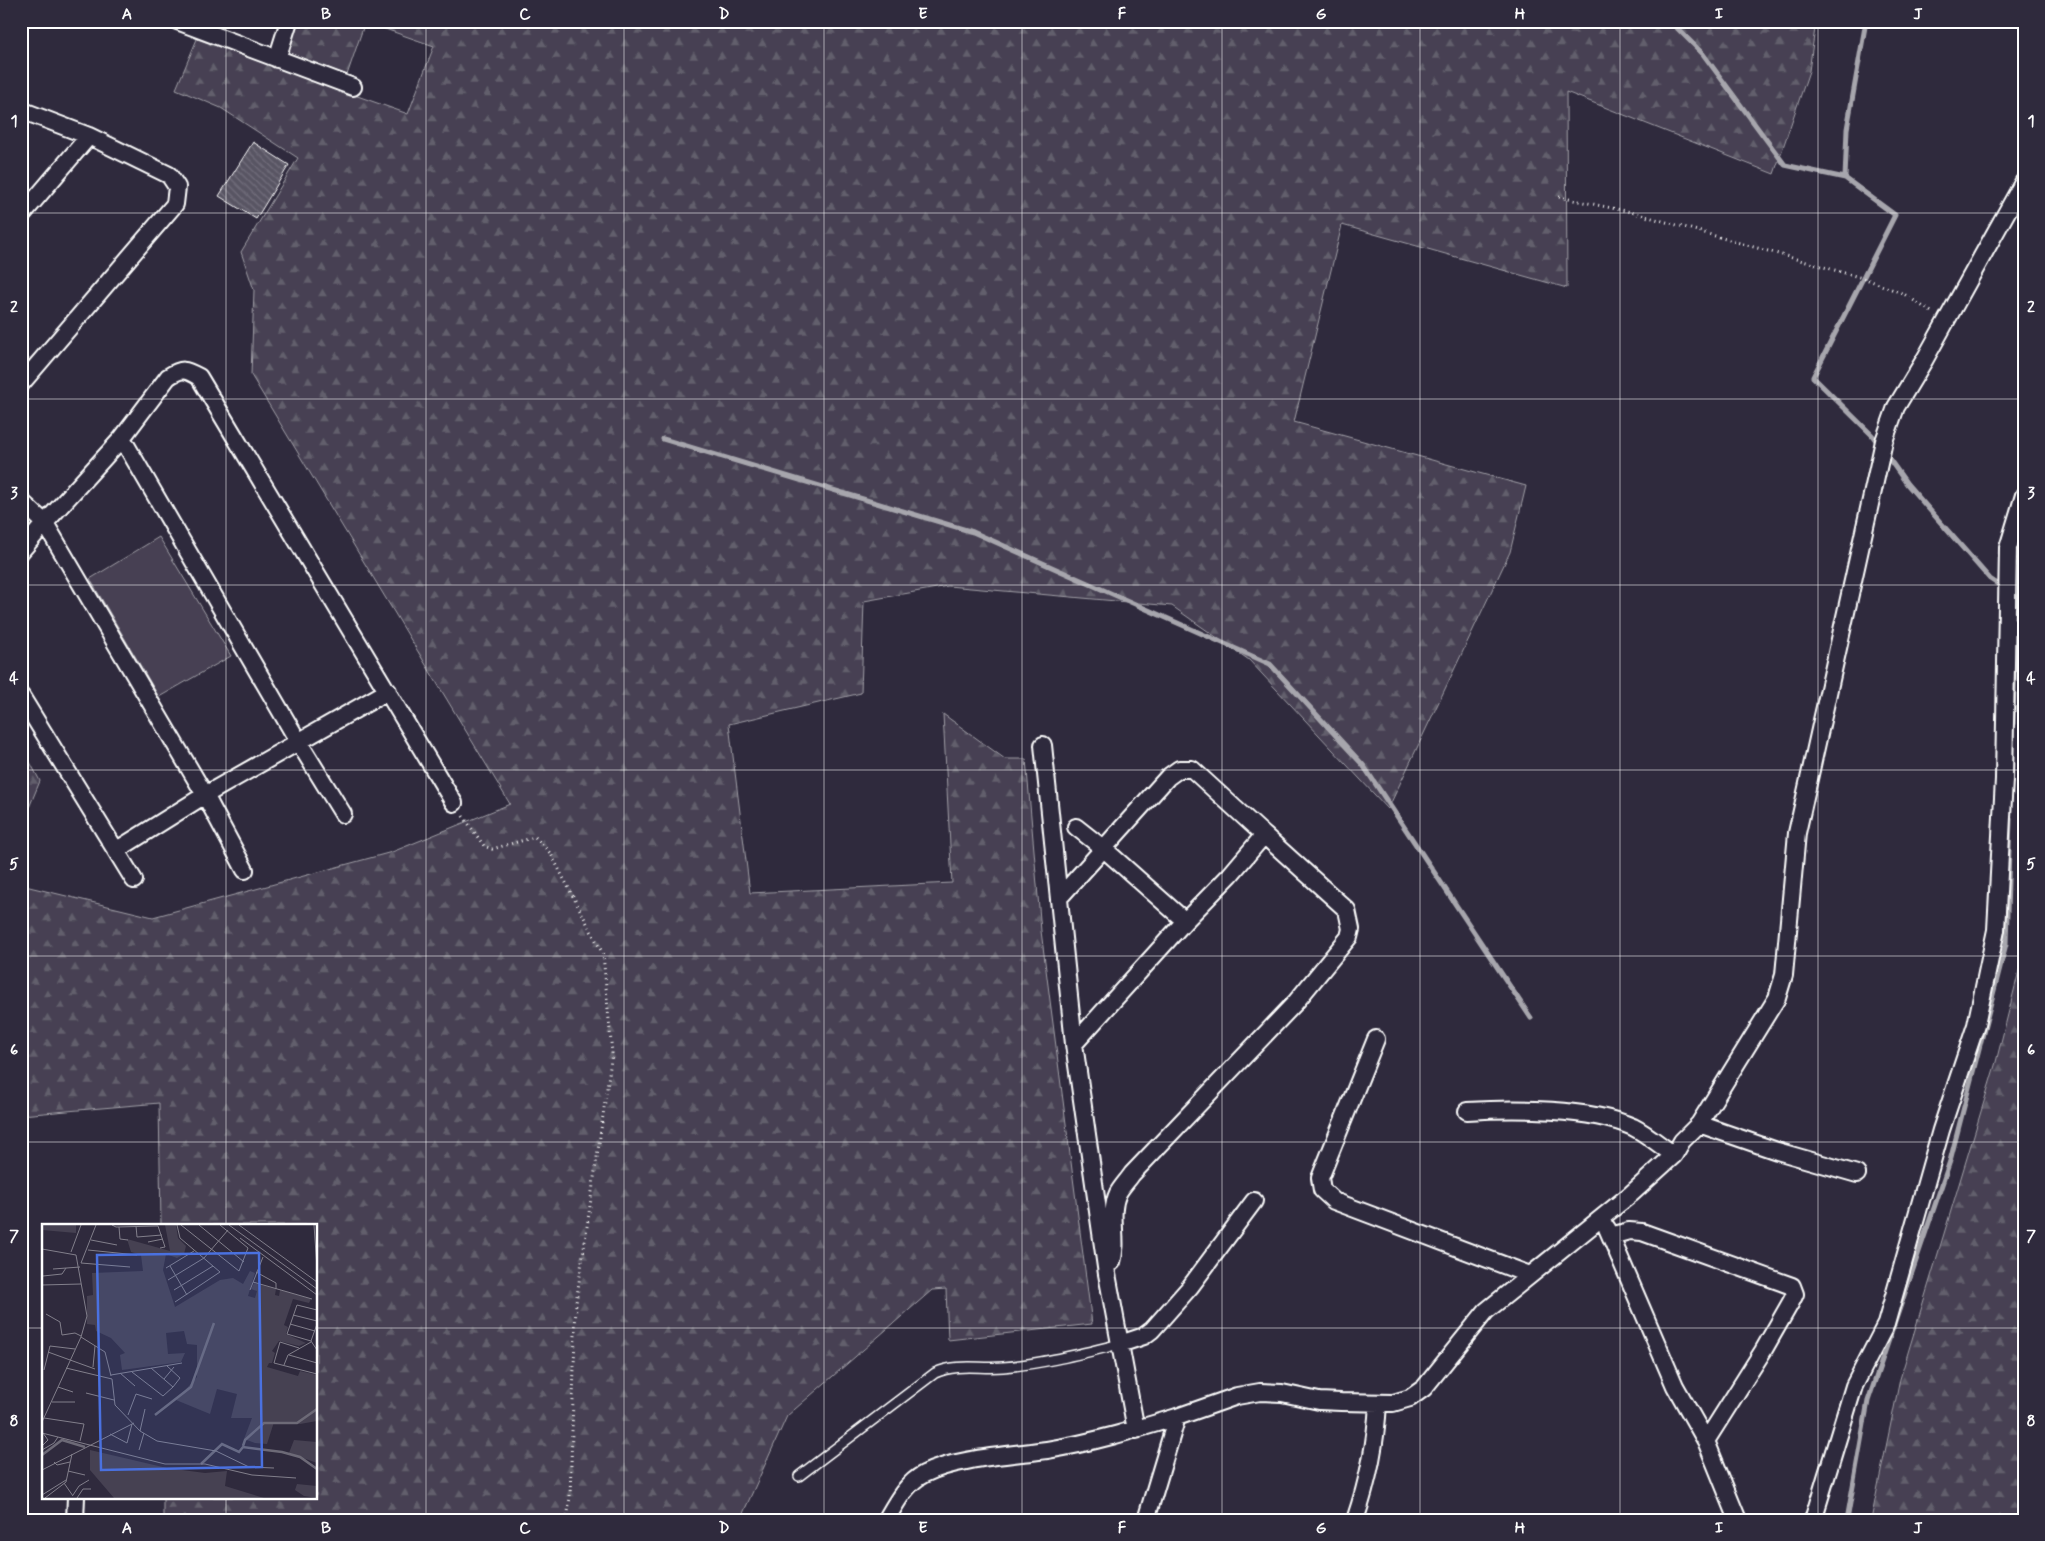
<svg xmlns="http://www.w3.org/2000/svg" width="2045" height="1541" font-family="Mynerve,sans-serif">
<style>
.forest{fill:url(#forest-firs);stroke:#a2a0a8}
.park{fill:#464152;stroke:#a2a0a8}
.lines{fill:none;stroke-linecap:round;stroke-linejoin:round}
.stream{stroke:#a7a6ad;stroke-width:5}
.building{fill:url(#building-back-hatch);stroke:#fff}
.service-casing{stroke:#fff;stroke-width:12}
.minor-casing{stroke:#fff;stroke-width:20}
.path{stroke:#fff;stroke-width:3;stroke-dasharray:1 4;stroke-linecap:butt}
.service{stroke:#2f2a3d;stroke-width:9}
.minor{stroke:#2f2a3d;stroke-width:16}
.grid{fill:none;stroke:#fff;stroke-width:1;stroke-opacity:0.55}
.inset-river{fill:none;stroke:#6d6a77;stroke-width:2.5}
.inset-road{fill:none;stroke:#827f8b;stroke-width:1}
.view{fill:#4a71e0;fill-opacity:0.15;stroke:#4a71e0;stroke-width:2.5}
.inset-edge{fill:none;stroke:#fff;stroke-width:2.5}
.neatline{fill:none;stroke:#fff;stroke-width:2}
.grid-label{font-size:16px;text-anchor:middle;font-weight:bold;fill:#fff}
</style>
<defs>
<pattern id="forest-firs" width="22" height="20" patternUnits="userSpaceOnUse" patternTransform="scale(1.25)"><rect width="22" height="20" fill="#464152"/><path d="M5 1l3.5 6h-7zM16 11l3.5 6h-7z" fill="#625e6c"/></pattern>
<pattern id="building-back-hatch" width="6" height="6" patternUnits="userSpaceOnUse" patternTransform="scale(1.25)"><rect width="6" height="6" fill="#595564"/><path d="M-1 5l2 2M0 0l6 6M5-1l2 2" fill="none" stroke="#726e7b"/></pattern>
</defs>
<rect width="100%" height="100%" fill="#2f2a3d"/>
<filter id="ink" filterUnits="userSpaceOnUse"><feTurbulence type="fractalNoise" baseFrequency=".02" numOctaves="2"/><feDisplacementMap in="SourceGraphic" scale="10" xChannelSelector="R" yChannelSelector="G"/><feConvolveMatrix kernelMatrix="1 2 1 2 8 2 1 2 1" color-interpolation-filters="sRGB"/></filter>
<g filter="url(#ink)">
<!-- forest -->
<path class="forest" d="M297,21H1816L1809,71L1774,174L1566,92L1567,288L1342,225L1294,422L1526,486L1510,552L1388,809L1249,660L1172,606L948,586L864,601L861,693L729,724L750,893L952,883L943,714L1005,759H1026L1041,931L1092,1324L948,1340L946,1289L932,1290L787,1416L740,1520H163V1497H316V1225H161L159,1103L21,1115V885L153,917L392,852L510,804L251,375L254,290L241,252L298,158L221,108L176,89L197,39L408,114L434,46L365,22L347,75L288,53Z
M21,745L40,781L21,827Z
M2024,951V1520H1871L1900,1379L1996,1062Z"/>
<!-- park -->
<path class="park" d="M159,537L231,656L159,697L90,579Z"/>
<g class="lines">
<!-- stream -->
<path class="stream" d="M1670,21L1703,54L1785,165L1845,178
M1866,21L1847,129L1845,178L1895,215L1813,377L1872,435L1880,446
M663,439L973,532L1270,664L1363,765L1531,1018
M1885,453L1907,484L1990,579L2017,597L2013,724
M1847,1520L1868,1401L1950,1161L2006,944L2010,818"/>
</g>
<!-- building -->
<path class="building" d="M253,142L289,165L256,219L219,196Z"/>
<g class="lines">
<!-- service casing -->
<g class="service-casing">
<path id="service" d="M799,1476L935,1373C957,1363 980,1369 1003,1367C1042,1364 1083,1353 1120,1344"/>
</g>
<!-- minor casing -->
<g class="minor-casing">
<path id="minor" d="M177,21L353,87
M277,59L289,21
M21,110L89,136L169,175L177,187L175,204L21,384
M21,216L89,136
M122,438L298,741L343,814
M21,501L45,523L205,795L245,870
M21,551L45,523L122,438L168,377C182,368 185,369 199,377L454,803
M21,696L134,880
M1043,745L1074,1044L1107,1274L1136,1430
M1076,827L1104,849L1185,921
M117,850L205,795L388,691
M1059,898L1168,777L1179,769H1192L1264,835L1230,875L1185,921L1074,1044
M1376,1039L1320,1178L1322,1190L1334,1201L1530,1275
M1467,1111C1514,1108 1590,1108 1633,1127C1647,1134 1661,1146 1674,1155
M1699,1124L1777,1151L1857,1174
M1607,1228L1675,1386L1706,1441L1738,1520
M1611,1236L1629,1231L1642,1232L1792,1286L1795,1294L1791,1302L1763,1351L1706,1441
M1112,1262C1119,1240 1108,1214 1118,1193C1122,1186 1128,1180 1132,1174L1295,1003L1349,937L1351,929L1347,910L1264,835
M1120,1344L1144,1336L1152,1330L1190,1287L1254,1201
M75,1520L76,1497
M886,1520C896,1503 906,1483 924,1474C955,1458 1012,1455 1047,1450C1091,1443 1134,1430 1177,1417
M1146,1520L1177,1417L1237,1396L1260,1392L1282,1393L1319,1401L1341,1402L1393,1403L1410,1398L1424,1388L1486,1311L1631,1194L1674,1155L1682,1141L1699,1124L1777,998L1784,975L1797,833L1884,441L1896,407L1925,359L2024,181
M1355,1520C1368,1482 1376,1443 1378,1403
M1813,1520L1854,1386L1886,1324L1941,1130L1976,1025L1996,930L2004,779L2008,548L2024,495"/>
</g>
<!-- path -->
<path class="path" d="M1559,197L1631,212L1866,279L1904,294L1933,313
M463,816L484,846L492,849L535,837L551,854L603,954L612,1053L576,1303L570,1497L567,1520"/>
<!-- service -->
<use href="#service" class="service"/>
<!-- minor -->
<use href="#minor" class="minor"/>
</g>
</g>
<!-- grid -->
<path class="grid" d="M226,21V1225M426,21V1520M624,21V1520M824,21V1520M1022,21V1520M1222,21V1520M1420,21V1520M1620,21V1520M1818,21V1520M21,213H2024M21,399H2024M21,585H2024M21,770H2024M21,956H2024M21,1142H2024M21,1328H44M316,1328H2024M226,1497V1520"/>
<!-- overview -->
<g transform="translate(42 1224)">
<rect width="275" height="275" fill="#2f2a3d"/>
<path d="M0,1H34V9L0,6ZM123,1H134L136,14L144,22L142,30L135,34L124,30L121,46L133,83L178,56L191,54L201,60L208,47L213,49L206,72L213,74L215,67L209,65L212,59L234,65L233,71L237,72L238,66L269,75L267,79L251,75L242,101L246,103L244,110L264,119L257,122L237,117L230,127L233,129L230,139H227L225,143L256,152L258,147L275,151V197L258,200L232,198L225,220L213,219L202,215L210,194H189L195,170L175,165L168,190L134,176L155,153V121L145,120L142,107L124,109L126,130L143,129L139,138L80,146L78,131L83,129L69,114L54,107L53,101L45,100V72L51,71L50,49L101,47L99,31L89,28L85,15L128,27ZM252,216L275,218V239L247,229ZM48,226L125,244L163,249L185,247L183,262L222,274H72L48,246ZM255,260L275,262V274L262,272L253,266Z" fill="#464152"/>
<path class="inset-river" d="M113,191L149,163L172,99M201,222L203,216L222,199H255L275,185M0,231L20,216L43,223M159,240L180,220L197,228L201,223L240,228L258,233L275,245"/>
<path class="inset-road" d="M70,1L74,3L116,2L123,23L118,24M139,1L197,47L206,24L178,1M157,1L202,38M187,1L275,65M197,1L275,58M272,1L275,44M94,2L95,13L120,11M77,3L78,15L86,16M198,14L275,71M49,16L75,21M106,18L121,15M0,25L34,31L45,92L39,113L0,198M46,26L95,31M29,28L39,1M39,39L88,43M39,39L54,1M128,42L145,71M124,44L152,27M11,45L38,43M214,48L234,59V65M1,52L20,50L24,44M126,56L162,34L186,6M211,58L270,75M0,61L39,60M132,66L171,42M208,66L221,33M133,78L178,48L138,14L135,1M4,90L18,98L20,111L33,109L39,112M251,91L275,97M248,100L273,107M275,100L269,117L275,126M39,113L63,128L69,152M269,117L245,110L255,81L275,86M257,124L238,118L232,139L275,150M6,128L53,145M247,131L275,139M242,141L246,131L269,118M51,143L53,122M24,144L70,155L73,181L98,207L115,217L174,227L207,243L232,244M109,144L131,163L138,154L125,142M2,146L8,122L33,125M90,148L121,172L131,163M78,149L93,162M69,151L140,139M122,155L132,143M16,163L31,168M44,169L72,176M10,178H33M86,191L94,170L110,175M2,194L42,200L38,217M98,207L103,185M0,209L123,240H163L210,251L254,254M68,210L85,219L90,200M0,222L6,216L1,209M0,226L12,219L16,213M97,226L102,209M12,238L15,241L28,238M0,246L92,199M26,247L43,251M22,259L31,272M0,271L24,256M31,271L37,262L47,256M3,274L24,258L30,230M35,274L41,265H49"/>
<path class="view" d="M217,29L220,243L59,246L55,31Z"/>
<rect width="275" height="275" class="inset-edge"/>
</g>
<!-- margin -->
<rect width="2045" height="1541" fill="none" stroke="#2f2a3d" stroke-width="55"/>
<rect x="28" y="28" width="1990" height="1486" class="neatline"/>
<g class="grid-label">
<text x="127" y="19">A</text>
<text x="326" y="19">B</text>
<text x="525" y="19">C</text>
<text x="724" y="19">D</text>
<text x="923" y="19">E</text>
<text x="1122" y="19">F</text>
<text x="1321" y="19">G</text>
<text x="1520" y="19">H</text>
<text x="1719" y="19">I</text>
<text x="1918" y="19">J</text>
<text x="14" y="126">1</text>
<text x="2031" y="126">1</text>
<text x="14" y="312">2</text>
<text x="2031" y="312">2</text>
<text x="14" y="498">3</text>
<text x="2031" y="498">3</text>
<text x="14" y="683">4</text>
<text x="2031" y="683">4</text>
<text x="14" y="869">5</text>
<text x="2031" y="869">5</text>
<text x="14" y="1055">6</text>
<text x="2031" y="1055">6</text>
<text x="14" y="1241">7</text>
<text x="2031" y="1241">7</text>
<text x="14" y="1426">8</text>
<text x="2031" y="1426">8</text>
<text x="127" y="1533">A</text>
<text x="326" y="1533">B</text>
<text x="525" y="1533">C</text>
<text x="724" y="1533">D</text>
<text x="923" y="1533">E</text>
<text x="1122" y="1533">F</text>
<text x="1321" y="1533">G</text>
<text x="1520" y="1533">H</text>
<text x="1719" y="1533">I</text>
<text x="1918" y="1533">J</text>
</g>
</svg>
